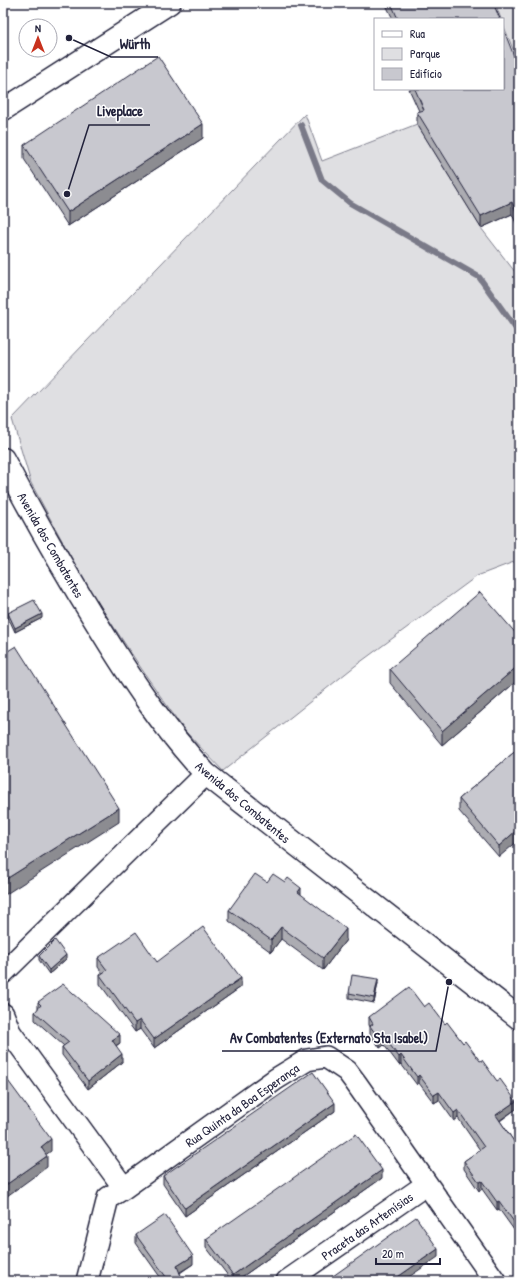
<svg xmlns="http://www.w3.org/2000/svg" width="522" height="1284" font-family="'Patrick Hand',sans-serif">
<style>
.green{fill:#dfdfe2;stroke:#80808e}
.lines{fill:none;stroke-linecap:round;stroke-linejoin:round}
.stream{stroke:#7a7a88;stroke-width:6}
.minor-casing{stroke:#22223b;stroke-width:24}
.tertiary-casing{stroke:#22223b;stroke-width:25}
.minor{stroke:#fff;stroke-width:21}
.tertiary{stroke:#fff;stroke-width:22}
.wall{fill:#acacb2;stroke:#22223b}
.shaded-wall{fill:#8c8c91;stroke:#22223b}
.building{fill:#c8c8cf;stroke:#22223b}
.labels{text-anchor:middle;dominant-baseline:central;stroke-width:3;stroke-linejoin:round;paint-order:stroke}
.street-label{font-size:13px;fill:#22223b;stroke:#fff}
.leader{fill:none;stroke:#22223b;stroke-width:1.5}
.callout-dot{fill:#22223b;stroke:#fff;stroke-width:1.5}
.callout-label{font-size:14px;text-anchor:middle;font-weight:bold;fill:#22223b;stroke:#fff;stroke-width:3;stroke-linejoin:round;paint-order:stroke}
</style>
<rect width="100%" height="100%" fill="#fff"/>
<filter id="ink" filterUnits="userSpaceOnUse"><feTurbulence type="fractalNoise" baseFrequency=".025" numOctaves="2"/><feDisplacementMap in="SourceGraphic" scale="8" xChannelSelector="R" yChannelSelector="G"/><feConvolveMatrix kernelMatrix="1 2 1 2 8 2 1 2 1" color-interpolation-filters="sRGB"/></filter>
<g filter="url(#ink)">
<!-- green -->
<path class="green" d="M495,3H519V64L503,24V19H501Z
M305,114L322,161L417,124L481,228L519,277V560L477,576L355,666L223,771L185,731L147,677L86,585L31,483L12,419Z"/>
<g class="lines">
<!-- stream -->
<path class="stream" d="M301,125L322,180L350,203L479,277L519,333"/>
<!-- minor casing -->
<g class="minor-casing">
<path id="minor" d="M3,110L170,3
M3,973L206,774
M3,1014L10,1032L124,1188L276,1079L307,1060L326,1057L347,1071L356,1083L495,1281
M87,1281L108,1198L124,1188
M287,1281L427,1184"/>
</g>
<!-- tertiary casing -->
<g class="tertiary-casing">
<path id="tertiary" d="M3,459C32,514 63,569 96,622C129,676 163,728 206,774L519,1018"/>
</g>
<!-- minor -->
<use href="#minor" class="minor"/>
<!-- tertiary -->
<use href="#tertiary" class="tertiary"/>
</g>
<!-- wall -->
<path class="wall" d="M337,3H350L340,8Z
M385,3H493L500,19H393Z
M519,69V230L512,214L481,228L417,124V112L419,111L409,89H503Z
M203,138L68,226L24,159V145Z
M8,613L42,618L15,632L8,617Z
M519,637V679L442,745L390,683V669Z
M519,748L499,857L459,811V799Z
M267,882L301,895L346,940L323,970L281,939L271,952L229,921V910Z
M39,956L66,959L49,974L39,960Z
M98,958L157,962L241,987L154,1048L140,1029L135,1032L100,984V975L103,974L98,967Z
M378,983L374,1003L349,998V993Z
M38,1002L120,1043L116,1046L122,1062L88,1089L62,1055V1047L64,1046L35,1020V1012L38,1009Z
M424,1007L445,1024L463,1043L516,1109L500,1121L519,1149V1231L516,1228L514,1230L499,1209L497,1210L482,1189L479,1191L464,1169V1161L480,1150L458,1118L454,1121L439,1100L434,1103L419,1083L417,1085L401,1064L399,1065L384,1045L380,1048L370,1034V1027L369,1025V1017Z
M335,1111L185,1216L163,1184V1176Z
M382,1178L236,1281H232L206,1247V1239Z
M136,1235L193,1264L180,1273L183,1281H163L136,1243Z"/>
<!-- shaded-wall -->
<path class="shaded-wall" d="M340,3H350L340,8Z
M203,124V138L68,226V212Z
M512,202V214L481,228V216Z
M42,614V618L15,632V628Z
M519,665V679L442,745V731Z
M119,808V822L3,896V881Z
M519,828V840L499,857V846Z
M301,888V899L298,892Z
M281,927V939L271,952V940Z
M346,929V940L323,970V958Z
M66,955V959L49,974V970Z
M241,978V987L154,1048V1039Z
M378,979V983L374,1003V998Z
M140,1020V1029L135,1032V1023Z
M120,1035V1043L112,1048V1040Z
M384,1037V1045L380,1048V1040Z
M122,1054V1062L88,1089V1081Z
M401,1055V1064L399,1065V1057Z
M419,1075V1083L417,1085V1077Z
M439,1092V1100L434,1103V1095Z
M516,1101V1109L496,1123V1115Z
M335,1103V1111L185,1216V1208Z
M458,1110V1118L454,1121V1113Z
M51,1139V1151L41,1158V1147Z
M47,1156V1167L3,1199V1187Z
M382,1170V1178L236,1281H233V1275Z
M482,1181V1189L479,1191V1182Z
M499,1201V1209L497,1210V1202Z
M516,1220V1228L514,1230V1222Z
M438,1249V1257L403,1281H392Z
M193,1256V1264L177,1274V1266Z"/>
<!-- building -->
<path class="building" d="M391,3H493L500,19H398Z
M503,28L519,69V218L512,202L481,216L417,112L424,110L415,89H503Z
M158,56L203,124L68,212L24,145Z
M480,592L519,637V665L442,731L390,669Z
M34,600L42,614L15,628L8,613Z
M16,646L119,808L3,881V654Z
M519,748V828L499,846L459,799Z
M255,874L267,882L273,874L285,882L288,878L301,888L298,892L346,929L323,958L281,927L271,940L229,910Z
M203,927L241,978L154,1039L140,1020L135,1023L100,975L107,970L98,958L136,932L157,962Z
M55,940L66,955L49,970L39,956Z
M352,975L378,979L374,998L349,993Z
M63,984L120,1035L112,1040L122,1054L88,1081L62,1047L69,1042L35,1012L41,1005L38,1002Z
M409,987L424,1007L429,1003L445,1024L447,1022L463,1043L465,1041L480,1061L482,1060L497,1081L500,1079L516,1101L496,1115L519,1149V1223L516,1220L514,1222L499,1201L497,1202L482,1181L479,1182L464,1161L484,1147L458,1110L454,1113L439,1092L434,1095L419,1075L417,1077L401,1055L399,1057L384,1037L380,1040L370,1026L373,1024L369,1017Z
M313,1072L335,1103L185,1208L163,1176Z
M3,1074L51,1139L41,1147L47,1156L3,1187Z
M356,1134L382,1170L233,1275L206,1239Z
M165,1215L193,1256L177,1266L183,1281H169L136,1235Z
M416,1217L438,1249L392,1281H326Z"/>
</g>
<g class="labels">
<!-- street labels -->
<g class="street-label">
<text transform="translate(51 545) rotate(60)">Avenida dos Combatentes</text>
<text transform="translate(243 802) rotate(40)">Avenida dos Combatentes</text>
<text transform="translate(242 1105) rotate(-35)">Rua Quinta da Boa Esperança</text>
<text transform="translate(367 1226) rotate(-35)">Praceta das Artemísias</text>
</g>
</g>
<!-- callouts -->
<path class="leader" d="M69 38L111 57H158M67 194L89 125H150M449 982L436 1051H222"/>
<g class="callout-dot">
<circle cx="69" cy="38" r="4"/>
<circle cx="67" cy="194" r="4"/>
<circle cx="449" cy="982" r="4"/>
</g>
<g class="callout-label">
<text x="135" y="49">Würth</text>
<text x="120" y="116">Liveplace</text>
<text x="329" y="1043">Av Combatentes (Externato Sta Isabel)</text>
</g>
<!-- margin -->
<rect width="522" height="1284" fill="none" stroke="#fff" stroke-width="16"/>
<rect x="8" y="8" width="506" height="1268" fill="none" stroke="#22223b" stroke-width="1.5" filter="url(#ink)"/>
<!-- legend -->
<rect x="374" y="18" width="130" height="72" fill="#ffffff" stroke="#a7a7b1"/>
<rect x="382" y="31" width="20" height="6" fill="#ffffff" stroke="#a7a7b1"/>
<text x="410" y="38" font-size="12" fill="#22223b">Rua</text>
<rect x="382" y="48" width="20" height="12" fill="#dfdfe2" stroke="#a7a7b1"/>
<text x="410" y="58" font-size="12" fill="#22223b">Parque</text>
<rect x="382" y="68" width="20" height="12" fill="#c8c8cf" stroke="#a7a7b1"/>
<text x="410" y="78" font-size="12" fill="#22223b">Edifício</text>
<!-- north arrow -->
<g transform="translate(38 38)"><circle r="19" fill="#ffffff" stroke="#a7a7b1"/>
<path d="M0-3L7 15L0 10L-7 15Z" fill="#c8321e"/>
<text y="-6" font-size="11" font-weight="bold" text-anchor="middle" fill="#22223b">N</text>
</g>
<!-- scale -->
<path d="M376 1258v6h64v-6" fill="none" stroke="#22223b" stroke-width="2"/>
<text x="382" y="1258" font-size="12" fill="#22223b" stroke="#ffffff" stroke-width="3" paint-order="stroke">20 m</text>
</svg>
